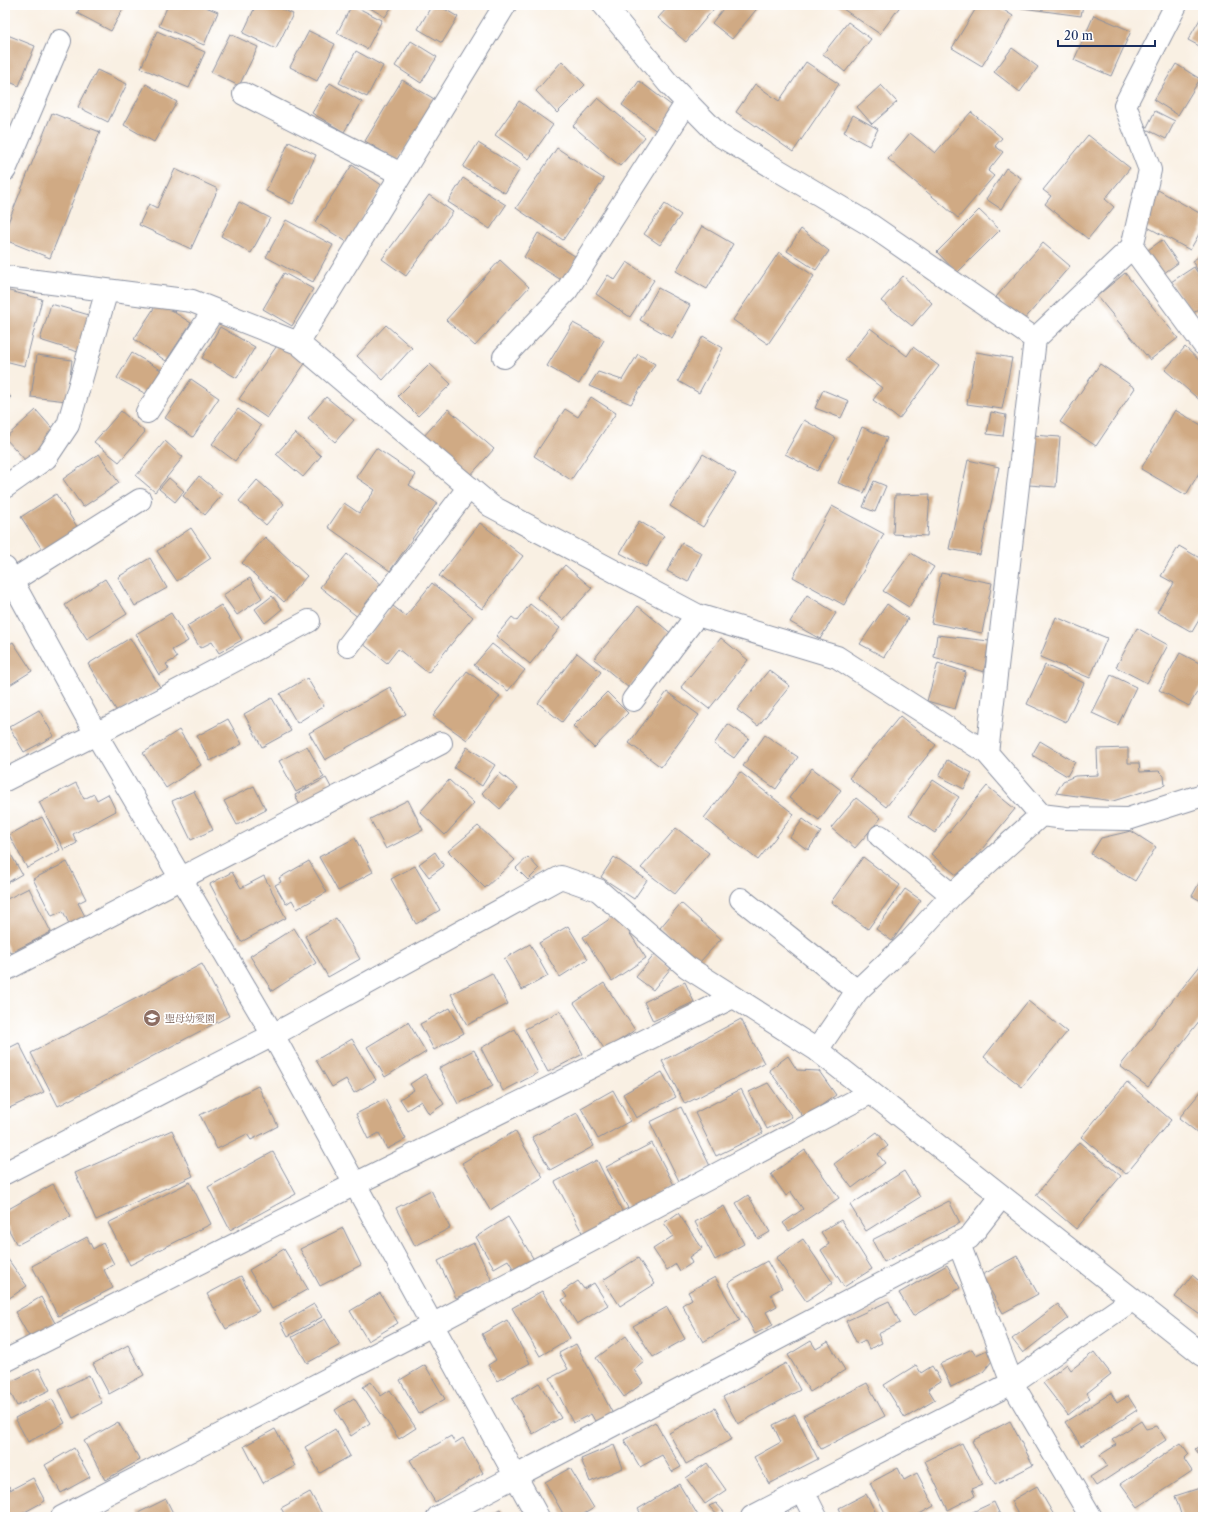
<svg xmlns="http://www.w3.org/2000/svg" width="1208" height="1522" font-family="'Libre Caslon Text','Noto Serif JP',serif">
<style>
.building{fill:#d0aa84}
.lines{fill:none;stroke-linecap:round;stroke-linejoin:round}
.street-casing{stroke:#8a90a0;stroke-width:24}
.street{stroke:#fff;stroke-width:22}
.labels{text-anchor:middle;dominant-baseline:central;stroke-width:3.5;stroke-linejoin:round;paint-order:stroke}
.education-label{font-size:10px;fill:#785e54;stroke:#fff;text-anchor:start}
</style>
<rect width="100%" height="100%" fill="#fff"/>
<filter id="ink" filterUnits="userSpaceOnUse"><feTurbulence type="fractalNoise" baseFrequency=".025" numOctaves="2"/><feDisplacementMap in="SourceGraphic" scale="8" xChannelSelector="R" yChannelSelector="G"/><feConvolveMatrix kernelMatrix="1 2 1 2 8 2 1 2 1" color-interpolation-filters="sRGB"/></filter>
<filter id="wash" filterUnits="userSpaceOnUse"><feTurbulence type="fractalNoise" baseFrequency=".012" numOctaves="4" result="noise"/><feDisplacementMap in="SourceGraphic" scale="16" xChannelSelector="R" yChannelSelector="G"/><feGaussianBlur stdDeviation="0.9" result="paint"/><feColorMatrix in="noise" values="0 0 0 0 0 0 0 0 0 0 0 0 0 0 0 0 0 1.4 0 .05"/><feComposite in="paint" operator="in"/></filter>
<g filter="url(#wash)">
<rect width="100%" height="100%" fill="#f9f0e3"/>
<g id="blocks">
<!-- building -->
<path class="building" d="M82,5H125L111,31L77,13Z
M168,5H201L218,12L204,45L159,26Z
M256,5H273L293,14L276,49L243,33Z
M352,5L382,20L367,49L337,33Z
M365,5H393L385,17Z
M432,5H438L458,17L442,43L418,29Z
M664,5H717L686,42L658,18L667,8Z
M726,5H760L732,39L712,23Z
M837,5H901L880,34Z
M978,5H996L1013,16L982,66L952,48Z
M1000,5H1083L1081,16Z
M1203,14V48L1188,40Z
M1094,15L1131,31L1111,76L1074,60Z
M848,22L871,39L845,72L823,54Z
M157,31L205,52L189,88L141,68Z
M309,31L335,44L317,81L290,67Z
M5,34L35,46L19,86L5,80Z
M230,34L258,47L239,86L211,72Z
M411,41L437,57L421,83L395,66Z
M1012,48L1038,67L1020,92L994,72Z
M356,51L383,66L367,97L339,83Z
M562,61L585,85L557,113L536,91Z
M806,62L839,84L793,152L736,112L755,84L779,101Z
M1176,64L1200,79L1178,115L1154,100Z
M97,70L127,84L108,122L78,107Z
M402,80L436,100L398,161L365,141Z
M639,81L675,108L658,132L622,105Z
M330,83L362,102L344,132L312,113Z
M146,84L177,102L154,142L124,125Z
M881,85L897,102L872,124L857,107Z
M598,98L645,137L620,166L573,126Z
M519,101L553,125L529,159L495,135Z
M1155,111L1175,121L1166,139L1146,129Z
M971,112L1002,138L995,146L1003,152L988,171L994,176L958,218L888,159L910,133L935,153Z
M52,113L100,132L50,258L5,240V230Z
M853,115L878,129L869,146L844,132Z
M1088,135L1130,168L1105,199L1114,207L1088,239L1045,204L1051,196L1043,190Z
M289,142L316,155L293,204L266,191Z
M478,143L520,169L505,193L463,167Z
M557,148L604,179L563,240L516,208Z
M352,165L383,186L347,242L315,222Z
M1006,168L1021,178L1001,209L986,199Z
M175,169L218,189L191,249L139,225L149,204L157,208Z
M463,178L506,205L490,229L448,202Z
M1158,190L1203,215V227L1190,250L1140,223Z
M429,195L453,212L406,276L382,259Z
M239,202L270,218L251,253L221,236Z
M665,204L681,215L660,245L644,234Z
M979,210L1000,230L957,273L937,252Z
M286,220L333,245L313,282L266,257Z
M702,226L733,244L707,289L676,271Z
M801,229L829,251L816,270L787,251Z
M538,233L578,258L563,281L524,257Z
M1162,240L1178,263L1160,276L1144,253Z
M1043,243L1070,266L1023,321L996,297Z
M779,252L814,276L768,344L733,320Z
M1203,254V279L1192,261Z
M500,260L529,287L475,346L446,320Z
M627,262L654,280L630,317L596,294L608,275L615,280Z
M1194,267L1203,281V306L1192,314L1171,282Z
M284,273L313,289L292,326L263,309Z
M1125,273L1178,338L1150,360L1097,296Z
M903,276L932,303L912,326L881,301Z
M658,288L690,305L672,338L640,320Z
M5,290L42,299L25,366L5,361Z
M158,302L191,323L166,361L134,339Z
M51,304L89,315L78,352L40,340Z
M573,323L604,340L579,384L547,366Z
M386,325L412,348L383,380L357,356Z
M220,327L255,347L237,378L202,358Z
M870,328L907,356L913,347L939,366L899,419L873,400L882,388L845,360Z
M703,336L723,348L699,393L678,381Z
M279,343L306,362L267,418L239,399Z
M1185,347L1203,364V403L1165,370Z
M976,352L1012,358L1002,409L967,404Z
M132,353L161,370L146,394L117,378Z
M638,354L655,364L631,404L589,386L598,372L622,380Z
M37,355L72,360L67,401L31,397Z
M430,364L451,384L418,416L398,396Z
M1100,364L1135,388L1096,446L1060,422Z
M191,379L219,398L193,437L165,418Z
M823,390L849,401L841,418L815,408Z
M5,391L11,397L5,403Z
M326,397L354,420L335,442L308,418Z
M591,397L616,413L571,480L534,456L565,409L578,417Z
M238,409L261,426L235,461L212,444Z
M448,409L494,449L469,477L423,437Z
M36,410L58,435L27,462L5,438Z
M1175,410L1203,426V466L1186,495L1141,469Z
M121,411L145,432L119,462L94,442Z
M991,412L1006,415L1003,436L987,434Z
M804,420L836,438L817,471L785,454Z
M862,427L887,438L864,493L838,483Z
M295,433L321,456L303,477L276,454Z
M1032,435L1060,437L1056,487L1029,485Z
M165,441L183,457L155,492L136,476Z
M376,448L416,475L409,485L437,503L390,571L328,527L344,503L359,513L375,490L356,477Z
M99,454L119,483L83,507L63,479Z
M703,454L736,474L703,527L670,506Z
M968,460L999,467L980,555L949,549Z
M199,476L222,495L205,515L183,496Z
M169,478L184,491L175,502L159,489Z
M257,480L284,504L266,525L239,501Z
M874,481L886,486L875,512L863,507Z
M56,494L78,528L43,551L21,517Z
M930,494L927,536L893,534L895,495Z
M832,506L884,534L844,605L793,577Z
M639,521L664,536L646,567L620,553Z
M480,523L523,556L482,609L439,576Z
M191,528L211,558L177,581L157,551Z
M265,537L307,576L284,602L242,563Z
M682,543L702,553L688,582L667,571Z
M1179,546L1203,560V613L1192,632L1157,612L1174,583L1161,576Z
M911,553L934,567L909,607L883,591Z
M347,554L383,586L359,618L320,587Z
M150,558L167,588L135,606L118,577Z
M565,565L592,588L563,620L537,597Z
M941,573L992,583L982,633L931,623Z
M250,578L262,598L237,615L223,595Z
M105,579L127,614L87,639L65,605Z
M432,583L473,617L428,673L398,649L387,663L362,643L393,606L406,616Z
M807,595L836,613L820,639L790,622Z
M272,596L282,609L265,623L255,609Z
M530,604L560,628L530,664L496,636L512,617L517,621Z
M887,604L908,619L884,657L860,644Z
M221,605L242,640L219,653L212,642L200,648L187,626Z
M638,606L673,635L629,688L594,659Z
M171,613L188,641L172,650L177,658L166,664L169,669L159,675L136,634Z
M1056,617L1107,638L1090,678L1040,657Z
M1137,628L1168,645L1147,683L1116,667Z
M937,635L989,641L984,672L934,657Z
M130,638L160,687L118,713L88,664Z
M721,638L748,660L709,709L681,687Z
M13,642L32,671L5,688V647Z
M492,644L525,670L508,691L474,665Z
M577,653L601,672L562,722L538,703Z
M1180,653L1203,665V682L1189,706L1159,690Z
M938,663L966,672L955,709L927,701Z
M1045,665L1084,683L1066,722L1027,704Z
M769,670L790,686L758,726L737,710Z
M467,671L500,696L467,740L433,716Z
M1111,675L1136,687L1118,725L1092,713Z
M307,678L324,706L297,723L280,694Z
M390,687L406,714L325,760L309,733Z
M607,692L628,713L594,748L573,726Z
M667,692L699,715L661,767L629,743Z
M272,698L291,731L262,747L244,714Z
M39,710L54,736L24,752L9,727Z
M900,716L936,745L886,807L849,778Z
M228,719L242,744L210,761L197,736Z
M728,724L749,738L734,758L714,744Z
M179,730L201,765L166,788L143,753Z
M765,735L798,757L776,789L743,766Z
M1040,741L1075,762L1067,776L1032,755Z
M307,746L324,777L296,792L279,761Z
M467,747L495,765L482,786L454,768Z
M1128,748V763H1139L1140,772L1159,771L1164,776L1165,785L1113,801L1056,793L1063,781L1075,776L1098,775L1097,749Z
M947,760L972,773L964,789L939,776Z
M812,768L841,790L819,820L789,798Z
M740,772L794,814L758,860L704,818Z
M500,773L518,788L500,809L482,793Z
M326,778L334,793L302,810L295,795Z
M449,780L474,803L445,835L420,812Z
M933,780L959,797L935,833L909,816Z
M76,783L84,799L94,794L97,800L108,794L116,811L73,834L77,843L64,850L39,802Z
M254,786L266,810L237,825L224,801Z
M987,786L1015,809L959,877L931,854Z
M194,791L213,830L191,840L172,801Z
M856,798L881,818L855,848L831,828Z
M408,800L423,830L386,849L370,819Z
M42,817L60,850L27,868L9,835Z
M803,819L821,832L808,850L790,837Z
M478,826L515,860L485,888L448,851Z
M676,828L709,853L675,894L641,868Z
M1131,831L1156,847L1135,881L1091,854L1101,838Z
M355,838L373,872L338,891L319,857Z
M5,844L22,874L5,884Z
M435,852L444,866L429,877L419,864Z
M528,857L539,869L528,880L516,868Z
M614,857L647,880L634,899L601,877Z
M863,857L900,885L868,929L831,902Z
M309,861L327,892L297,909L292,900L286,904L275,885L281,882L279,878Z
M67,862L86,899L78,903L86,918L70,926L63,911L52,916L33,879Z
M415,866L440,910L416,924L391,879Z
M232,872L241,888L264,876L286,918L241,942L210,884Z
M1203,876V902L1192,896Z
M29,888L51,932L10,953L5,942V900Z
M905,889L921,900L892,941L876,929Z
M681,903L721,939L699,963L660,928Z
M617,914L646,958L612,981L583,937Z
M336,918L360,959L328,977L305,936Z
M568,926L588,959L560,977L539,943Z
M294,928L316,963L272,991L250,956Z
M530,944L548,976L522,990L504,959Z
M655,954L671,968L653,990L636,977Z
M1203,962V1016L1148,1087L1120,1066Z
M202,964L229,1016L58,1106L31,1053Z
M492,973L508,1004L467,1025L451,994Z
M685,982L694,1002L653,1021L644,1002Z
M604,983L635,1030L605,1050L574,1003Z
M1028,1001L1067,1032L1022,1087L984,1057Z
M450,1008L464,1033L434,1050L420,1024Z
M560,1011L583,1054L548,1072L525,1029Z
M741,1019L764,1063L685,1104L662,1061Z
M408,1022L426,1052L385,1077L367,1047Z
M515,1029L538,1073L503,1091L481,1048Z
M352,1039L376,1080L354,1093L346,1079L332,1087L316,1060Z
M19,1043L44,1092L5,1110V1050Z
M474,1050L493,1086L458,1104L439,1068Z
M788,1056L797,1070L819,1071L836,1095L804,1118L769,1070Z
M662,1072L676,1097L636,1118L623,1094Z
M425,1074L444,1104L429,1114L421,1101L407,1110L400,1099L414,1090L410,1084Z
M1127,1082L1171,1120L1126,1174L1081,1137Z
M768,1083L792,1117L767,1129L749,1092Z
M258,1086L278,1126L251,1140L247,1134L217,1149L200,1115Z
M741,1089L763,1133L716,1156L695,1113Z
M1203,1089V1137L1179,1118Z
M613,1090L630,1121L598,1139L581,1108Z
M385,1099L406,1139L387,1149L379,1133L368,1139L356,1114Z
M681,1107L710,1166L679,1181L650,1122Z
M577,1113L594,1146L550,1170L532,1137Z
M172,1130L193,1176L96,1220L75,1173Z
M515,1131L543,1177L490,1210L462,1163Z
M877,1132L888,1146L878,1154L885,1163L852,1188L834,1164Z
M1079,1142L1121,1176L1076,1229L1036,1195Z
M652,1143L674,1185L629,1210L606,1167Z
M805,1150L839,1198L789,1231L783,1223L803,1209L791,1192L786,1196L771,1174Z
M273,1152L296,1194L230,1230L208,1187Z
M597,1160L625,1217L585,1238L555,1182Z
M904,1171L920,1197L866,1231L850,1205Z
M190,1182L211,1224L130,1265L108,1223Z
M53,1184L71,1216L17,1245L5,1223V1211Z
M431,1190L450,1228L415,1246L396,1208Z
M748,1195L770,1232L758,1239L736,1203Z
M949,1201L960,1223L884,1262L872,1240Z
M724,1206L744,1244L715,1260L695,1222Z
M678,1213L702,1248L689,1257L692,1263L680,1271L676,1264L667,1270L653,1249L673,1236L664,1223Z
M508,1217L536,1263L517,1275L508,1260L494,1268L476,1237Z
M841,1220L872,1269L844,1287L821,1250L829,1244L821,1232Z
M343,1228L361,1265L320,1286L300,1249Z
M87,1237L93,1249L103,1243L114,1264L104,1270L113,1288L58,1316L32,1266Z
M803,1239L833,1283L806,1301L776,1258Z
M474,1243L492,1281L456,1298L438,1261Z
M284,1249L308,1289L272,1309L249,1270Z
M5,1255L27,1286L5,1301Z
M1017,1256L1038,1294L1003,1313L982,1275Z
M638,1258L655,1284L620,1306L603,1280Z
M767,1261L782,1288L771,1294L777,1306L766,1312L773,1325L755,1334L728,1283Z
M947,1265L960,1288L913,1316L899,1293Z
M1192,1275L1203,1284V1317L1175,1297Z
M241,1276L259,1311L226,1329L207,1294Z
M715,1277L740,1320L703,1342L682,1305L692,1299L688,1292Z
M578,1281L584,1289L594,1283L608,1305L577,1324L562,1300L567,1297L563,1291Z
M542,1291L570,1338L540,1356L512,1308Z
M380,1293L398,1323L368,1341L350,1311Z
M41,1297L55,1323L30,1338L15,1312Z
M889,1301L900,1323L878,1334L882,1343L869,1349L865,1340L857,1344L846,1321Z
M314,1304L322,1317L288,1336L281,1323Z
M1058,1304L1068,1318L1023,1353L1012,1339Z
M667,1307L685,1339L653,1357L633,1326Z
M325,1319L340,1345L307,1363L292,1337Z
M507,1320L530,1363L497,1381L488,1365L496,1360L482,1334Z
M626,1336L644,1362L634,1370L643,1383L624,1397L596,1358Z
M811,1341L816,1349L828,1342L845,1370L810,1392L788,1355Z
M576,1344L613,1414L596,1423L591,1414L573,1423L550,1378L568,1369L559,1353Z
M128,1345L144,1375L109,1394L93,1364Z
M972,1349L976,1355L987,1350L992,1361L983,1372L951,1387L940,1364Z
M1094,1352L1111,1374L1087,1393L1090,1398L1068,1415L1043,1383L1067,1364L1071,1370Z
M786,1363L800,1390L738,1424L723,1397Z
M425,1365L445,1399L419,1414L400,1380Z
M916,1365L921,1373L932,1366L941,1381L928,1389L935,1400L905,1418L884,1385Z
M39,1368L50,1390L17,1406L6,1384Z
M89,1375L102,1403L73,1418L59,1390Z
M371,1382L381,1396L390,1390L416,1428L399,1439L363,1387Z
M539,1383L561,1418L533,1434L512,1399Z
M867,1383L885,1416L821,1449L803,1416Z
M1111,1393L1117,1403L1128,1396L1137,1410L1081,1446L1065,1422Z
M354,1398L370,1423L351,1436L335,1410Z
M52,1399L65,1423L28,1442L15,1418Z
M715,1408L732,1439L686,1464L669,1433Z
M795,1414L818,1459L769,1484L754,1457L781,1442L773,1425Z
M1010,1421L1033,1465L995,1485L972,1441Z
M1141,1421L1146,1429L1157,1426L1166,1440L1096,1486L1090,1477L1107,1466L1100,1455L1116,1445L1112,1440Z
M118,1422L140,1460L105,1480L84,1441Z
M655,1422L681,1467L672,1472L662,1455L640,1467L624,1440Z
M275,1429L295,1466L263,1483L244,1446Z
M335,1429L350,1456L320,1473L305,1447Z
M451,1436L455,1443L463,1438L483,1473L435,1502L410,1460Z
M962,1443L982,1485L972,1489L975,1496L948,1510L925,1461Z
M1181,1443L1189,1454L1184,1459L1192,1471L1138,1507L1121,1484Z
M1203,1443V1459L1195,1449Z
M614,1445L623,1468L590,1482L581,1459Z
M74,1448L90,1477L61,1493L45,1465Z
M707,1463L726,1490L705,1504L686,1478Z
M570,1468L594,1508L579,1517H565L545,1482Z
M898,1468L904,1480L917,1473L934,1506L914,1517H887L870,1483Z
M33,1478L45,1501L23,1513L25,1517H5V1488L9,1486L10,1490Z
M679,1484L699,1517H643L638,1509Z
M1037,1486L1055,1517H1020L1011,1501Z
M1203,1487V1517H1182L1175,1496Z
M310,1492L324,1517H286L281,1508Z
M866,1494L878,1517H843L839,1508Z
M166,1499L175,1517H140L138,1513Z
M994,1502L1001,1517H962Z
M716,1503L724,1512L719,1517L709,1506Z
M501,1509L505,1517H485Z"/>
</g>
</g>
<g filter="url(#ink)">
<use href="#blocks" fill-opacity="0" stroke="#8a90a0" stroke-width="1"/>
<g class="lines">
<!-- street casing -->
<g class="street-casing">
<path id="street" d="M604,5L668,83L719,135L872,226L1035,339
M244,94L401,174
M5,170L60,41
M1132,247L1203,344
M5,277L192,301L298,343L491,506L697,615L837,657L987,753L1041,815L1066,818L1128,819L1203,795
M298,343L505,5
M504,357L567,290L687,102
M147,412L214,310
M5,487L46,458L68,425L107,290
M5,568L96,734L273,1035L538,1517
M12,581L140,500
M348,646L469,487
M633,700L697,615
M987,753L1035,339L1132,247L1150,170L1125,105L1176,5
M5,780L96,734L309,621
M880,836L952,895
M741,899L857,991
M5,970L441,743
M817,1050L857,991L909,942L952,895L1041,815
M5,1173L273,1035L561,877L598,890L687,967L817,1050L1203,1355
M959,1244L1012,1383L1091,1517
M5,1361L355,1184L733,997
M803,1491L816,1517
M62,1517L432,1325L870,1093
M438,1517L969,1238L1001,1197
M752,1517L1012,1383L1132,1300"/>
</g>
<!-- street -->
<use href="#street" class="street"/>
</g>
</g>
<!-- icons -->
<defs>
<g id="school-disc" transform="scale(0.9)"><circle r="9.5" fill="#8d6e63" stroke="#fff"/><path d="M0-5L7-2L0 1L-7-2ZM-4 1L0 2.5L4 1V4Q0 6-4 4Z" fill="#fff"/></g>
</defs>
<g fill-rule="evenodd">
<use href="#school-disc" x="152" y="1018"/>
</g>
<g class="labels">
<!-- education labels -->
<g class="education-label">
<text x="165" y="1018">聖母幼愛園</text>
</g>
</g>
<!-- margin -->
<rect width="1208" height="1522" fill="none" stroke="#fff" stroke-width="20"/>
<!-- scale -->
<path d="M1058 40v6h97v-6" fill="none" stroke="#1b2f5e" stroke-width="2"/>
<text x="1064" y="40" font-size="12" fill="#1b2f5e" stroke="#ffffff" stroke-width="3" paint-order="stroke">20 m</text>
</svg>
